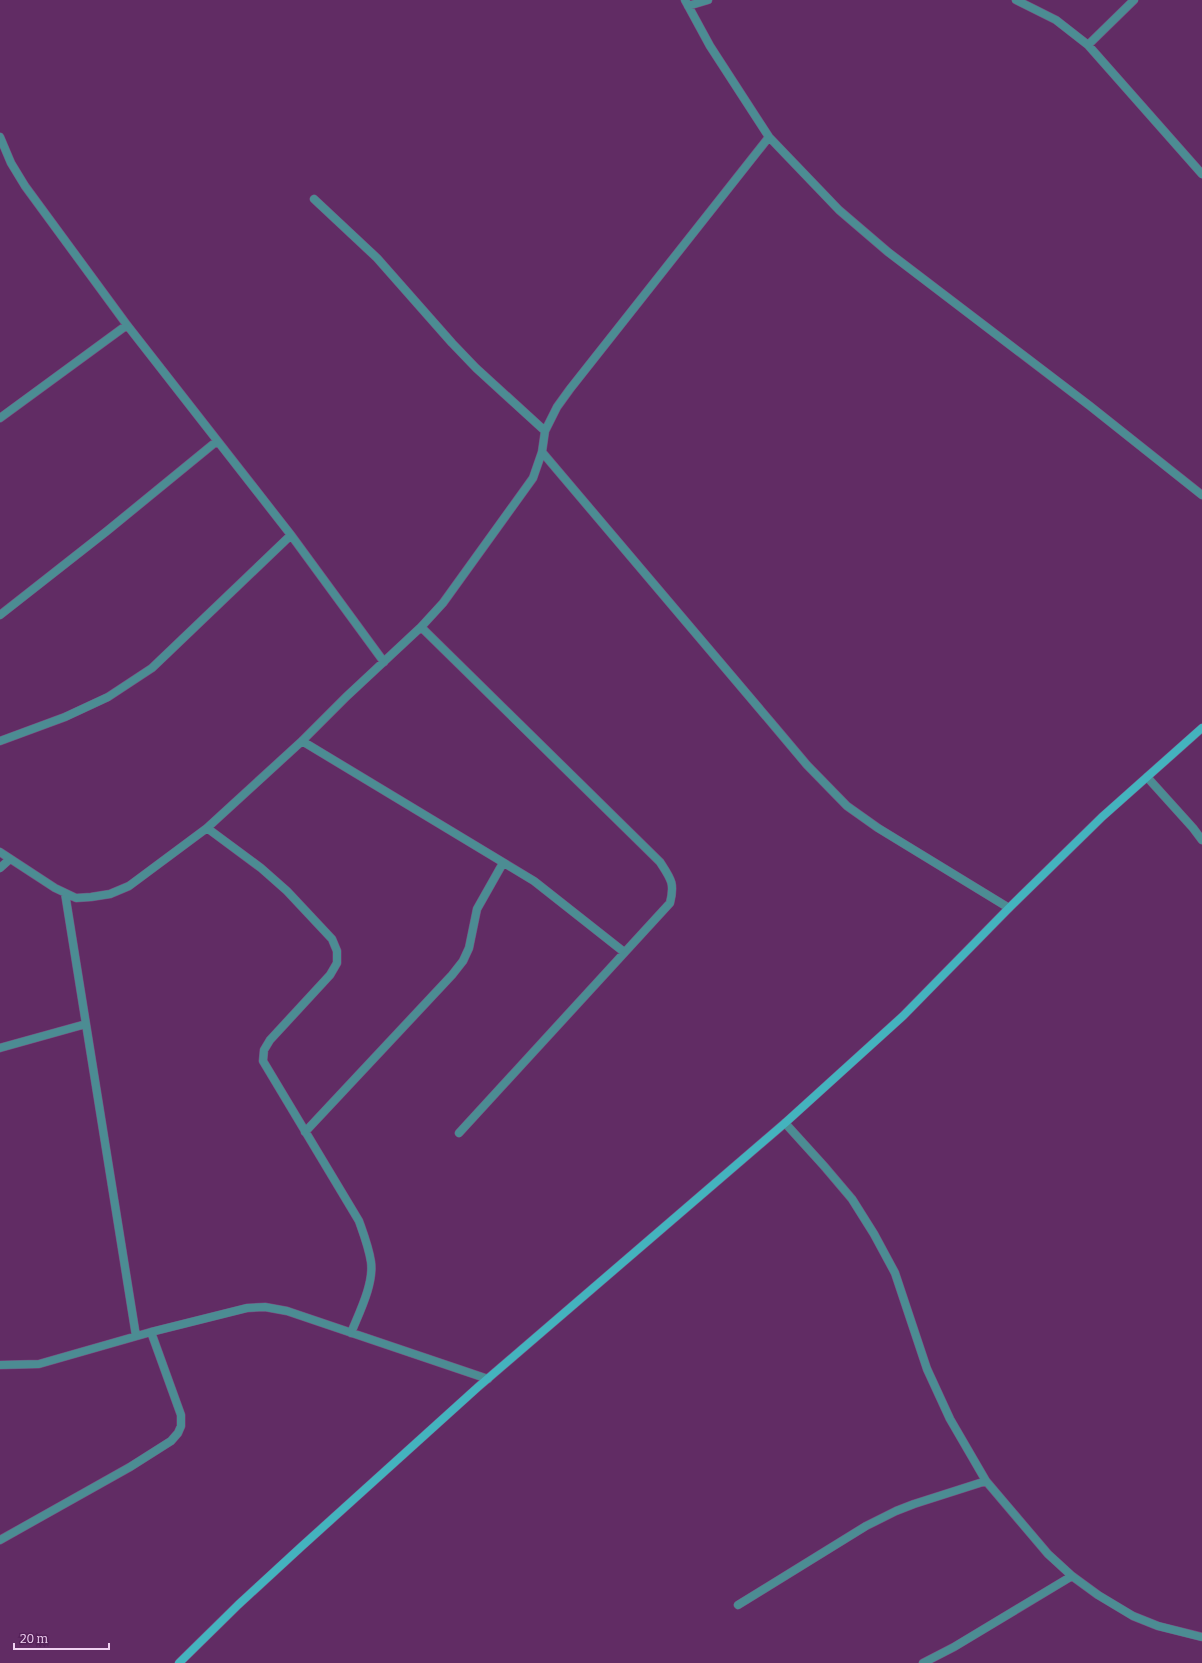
<svg xmlns="http://www.w3.org/2000/svg" width="1202" height="1663" font-family="Bitter,serif">
<style>
.lines{fill:none;stroke-linecap:round;stroke-linejoin:round}
.street-casing{stroke:#7b4a7e;stroke-width:9}
.secondary-casing{stroke:#7b4a7e;stroke-width:9}
.street{stroke:#4c8c93;stroke-width:8}
.secondary{stroke:#44b3be;stroke-width:8}
</style>
<rect width="100%" height="100%" fill="#612c64"/>
<g class="lines">
<!-- street casing -->
<g class="street-casing">
<path id="street" d="M685,0L710,46L769,137L839,210L888,252L1090,406L1202,495
M1016,0L1056,20L1088,45L1202,174
M688,6L708,0
M1088,45L1134,0
M0,137L11,163L25,186L127,325L291,535L384,662
M314,199L377,258L452,343L476,368L545,431
M0,418L127,325
M542,452L775,727L807,765L847,806L878,828L1009,908
M0,615L107,531L217,441
M421,627L660,862C671,879 675,883 670,903L459,1133
M0,741L65,717L108,697L152,668L291,535
M302,741L534,881L624,952
M1147,777L1193,828L1202,840
M207,828L261,868L287,891L332,939L337,951V963L330,975L270,1040L264,1050L263,1061L359,1221C364,1235 369,1248 371,1262C374,1284 359,1313 351,1333
M0,852L55,888L76,898L91,897L110,894L129,886L207,828L302,741L346,697L421,627L443,603L533,478L542,452L545,431L557,407L570,389L769,137
M0,868L10,859
M65,893L136,1336
M0,1048L86,1024
M785,1123L824,1166L852,1199L874,1234L895,1273L927,1369L950,1419L986,1481L1048,1554L1072,1576L1098,1595L1133,1616L1158,1626L1202,1637
M305,1132L452,975L463,961L469,948L477,909L503,863
M0,1365L39,1364L151,1332L247,1308L265,1307L287,1311L488,1379
M0,1540L130,1467L171,1441L178,1433L181,1426V1415L151,1332
M738,1605L866,1526L896,1511L914,1504L986,1481
M923,1663L954,1647L1072,1576"/>
</g>
<!-- secondary casing -->
<g class="secondary-casing">
<path id="secondary" d="M179,1663L238,1605L301,1547L478,1387L785,1123L903,1016L1009,908L1102,817L1202,728"/>
</g>
<!-- street -->
<use href="#street" class="street"/>
<!-- secondary -->
<use href="#secondary" class="secondary"/>
</g>
<!-- scale -->
<path d="M14 1643v6h95v-6" fill="none" stroke="#f1d2f2" stroke-width="2"/>
<text x="20" y="1643" font-size="12" fill="#f1d2f2" stroke="#552159" stroke-width="3" paint-order="stroke">20 m</text>
</svg>
